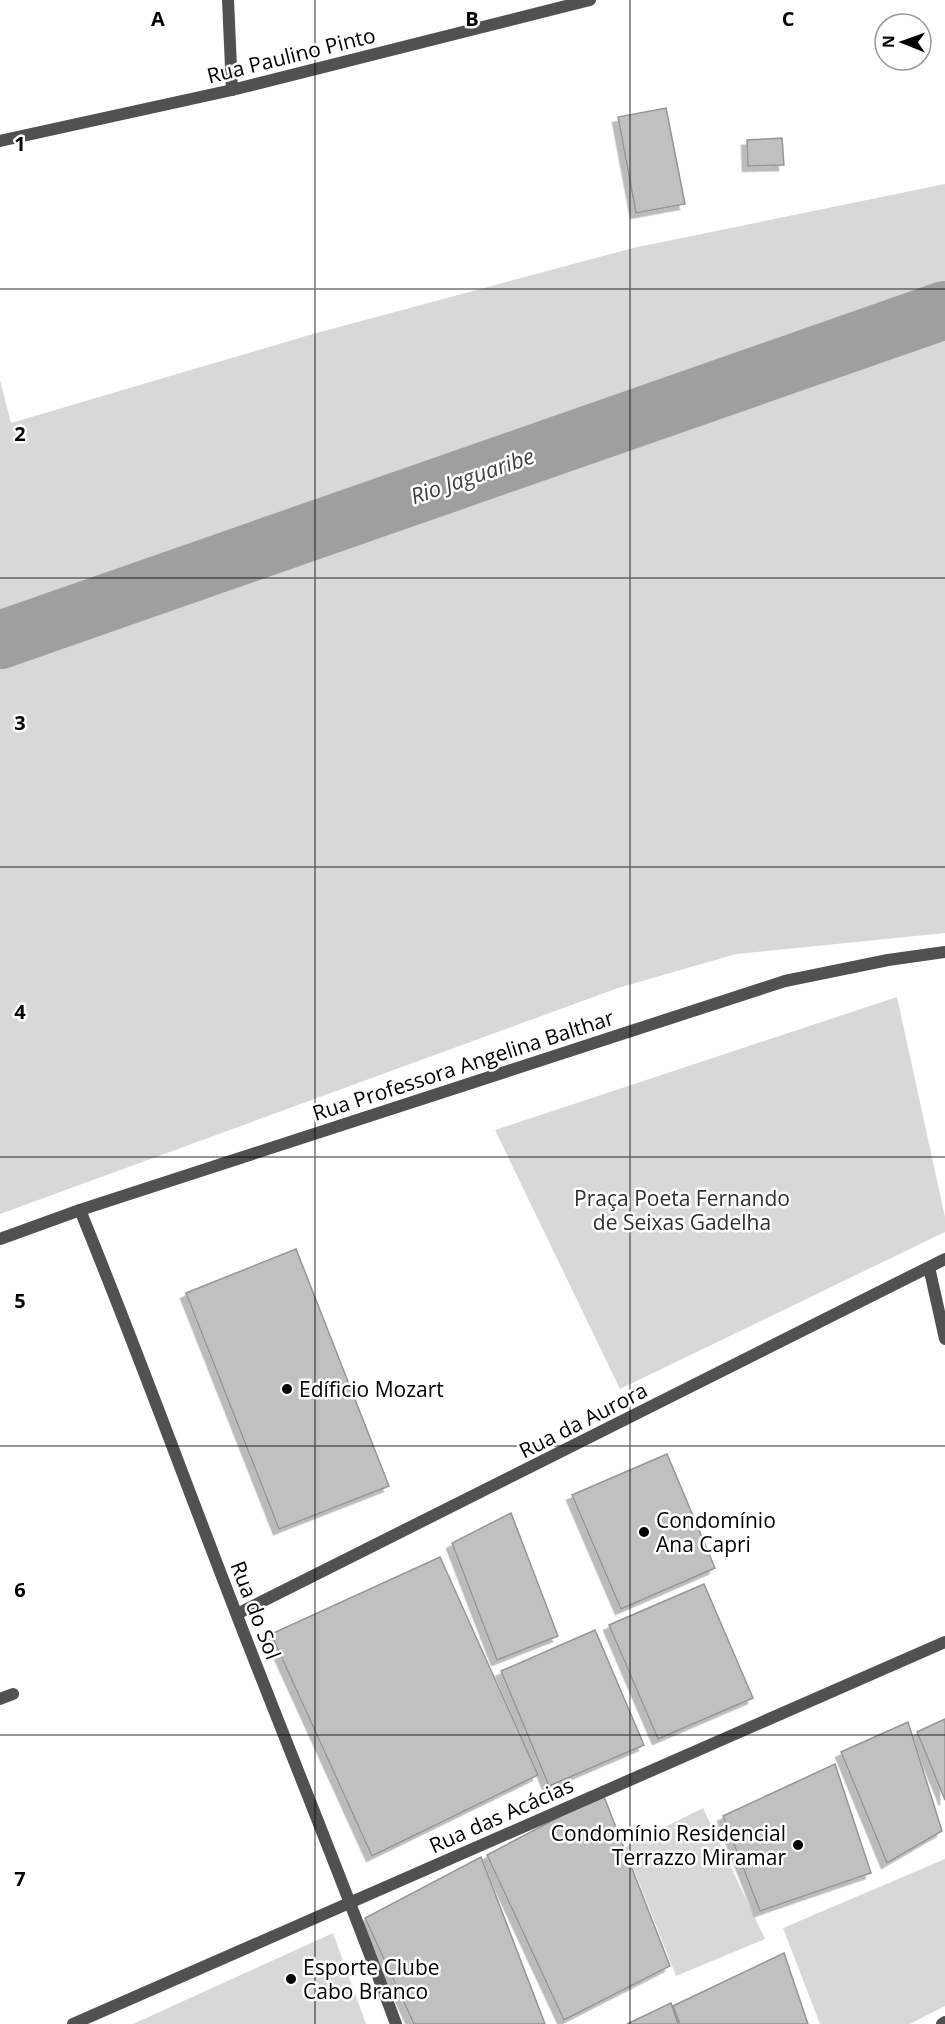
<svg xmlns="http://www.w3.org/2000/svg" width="945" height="2024" font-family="'Open Sans',sans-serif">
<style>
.green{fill:#d8d8d8}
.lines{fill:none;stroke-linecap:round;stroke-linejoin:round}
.river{stroke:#9f9f9f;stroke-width:58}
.building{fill:#c0c0c0;stroke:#959595;stroke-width:1.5;filter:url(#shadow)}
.minor{stroke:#515151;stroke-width:12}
.tertiary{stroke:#515151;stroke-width:12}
.grid{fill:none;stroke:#000;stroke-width:1.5;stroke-opacity:0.55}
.poi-dot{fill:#000;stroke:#fff;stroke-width:2}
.labels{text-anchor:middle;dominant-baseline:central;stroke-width:5;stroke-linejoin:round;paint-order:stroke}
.street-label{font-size:21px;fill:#000;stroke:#fff}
.park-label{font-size:21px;fill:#2f2f2f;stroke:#fff}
.poi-label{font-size:21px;fill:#000;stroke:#fff;text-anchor:start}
.water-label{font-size:22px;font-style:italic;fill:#404040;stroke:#fff}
.grid-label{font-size:20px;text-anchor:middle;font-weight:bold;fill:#000;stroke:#fff;stroke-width:5;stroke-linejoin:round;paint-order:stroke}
</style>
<defs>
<filter id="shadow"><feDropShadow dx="-5.5" dy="5.5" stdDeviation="0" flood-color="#0004"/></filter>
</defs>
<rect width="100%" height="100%" fill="#fff"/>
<!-- green -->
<path class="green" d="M945,184V933L736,954L618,988L0,1214V380L11,423L313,334L633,248Z
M897,997L945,1217V1232L620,1389L495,1130Z
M703,1808L765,1939L676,1976L625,1847Z
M945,1859V2006L910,2024H820L783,1928Z
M333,1933L366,2024H133Z"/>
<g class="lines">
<!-- river -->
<path class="river" d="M0,640L945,310"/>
</g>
<!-- building -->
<path class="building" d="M666,108L685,204L636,213L618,117Z
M782,138L784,165L748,166L747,140Z
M296,1249L389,1486L279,1529L186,1293Z
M667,1454L715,1568L621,1609L572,1495Z
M511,1513L558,1636L497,1660L452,1543Z
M440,1557L538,1775L372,1856L271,1634Z
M704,1584L753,1698L658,1739L609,1625Z
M595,1630L644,1745L549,1786L501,1671Z
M945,1719V1800L917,1732Z
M908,1722L942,1831L887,1863L841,1752Z
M835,1764L871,1873L760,1911L723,1816Z
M603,1794L670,1966L564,2020L487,1855Z
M481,1857L545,2024H414L365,1918Z
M784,1953L808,2024H680L673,2006Z
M671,2003L678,2024H627Z"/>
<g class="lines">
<!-- minor -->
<path class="minor" d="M228,0L232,90
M80,1210C135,1344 184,1479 236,1613C289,1750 345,1886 396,2024
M929,1267L945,1339
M237,1614L945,1259
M0,1699L13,1694
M73,2024L945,1642"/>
<!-- tertiary -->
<path class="tertiary" d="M0,141L232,90L590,0
M0,1239L80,1210L785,981L888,960L945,952
M942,2024L945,2022"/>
</g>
<!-- grid -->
<path class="grid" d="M315,0V2024M630,0V2024M0,289H945M0,578H945M0,867H945M0,1157H945M0,1446H945M0,1735H945"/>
<!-- markers -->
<g class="poi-dot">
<circle cx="287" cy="1389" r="6"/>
<circle cx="644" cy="1532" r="6"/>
<circle cx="798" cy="1845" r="6"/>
<circle cx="291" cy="1979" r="6"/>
</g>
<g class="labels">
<!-- street labels -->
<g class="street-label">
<text transform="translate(291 55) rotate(-14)">Rua Paulino Pinto</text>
<text transform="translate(463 1065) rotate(-18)">Rua Professora Angelina Balthar</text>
<text transform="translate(583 1420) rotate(-27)">Rua da Aurora</text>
<text transform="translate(256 1610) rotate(69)">Rua do Sol</text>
<text transform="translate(501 1815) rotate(-24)">Rua das Acácias</text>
</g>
<!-- park labels -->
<g class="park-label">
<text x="682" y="1198">Praça Poeta Fernando<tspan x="682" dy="24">de Seixas Gadelha</tspan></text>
</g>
<!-- poi labels -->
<g class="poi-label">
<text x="299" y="1389">Edíficio Mozart</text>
<text x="656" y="1520">Condomínio<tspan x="656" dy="24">Ana Capri</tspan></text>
<text x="786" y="1833" text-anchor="end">Condomínio Residencial<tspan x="786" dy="24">Terrazzo Miramar</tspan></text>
<text x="303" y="1967">Esporte Clube<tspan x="303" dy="24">Cabo Branco</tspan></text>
</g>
<!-- water labels -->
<g class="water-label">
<text transform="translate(472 475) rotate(-19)">Rio Jaguaribe</text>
</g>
</g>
<g class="grid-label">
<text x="158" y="26">A</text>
<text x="472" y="26">B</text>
<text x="788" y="26">C</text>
<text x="20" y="151">1</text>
<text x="20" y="441">2</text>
<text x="20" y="730">3</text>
<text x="20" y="1019">4</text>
<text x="20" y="1308">5</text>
<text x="20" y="1597">6</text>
<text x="20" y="1886">7</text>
</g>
<!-- north arrow -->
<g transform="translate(903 42) rotate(271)"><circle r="28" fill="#ffffff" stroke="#999999" stroke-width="1.5"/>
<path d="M0-4.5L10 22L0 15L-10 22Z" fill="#000000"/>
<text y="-9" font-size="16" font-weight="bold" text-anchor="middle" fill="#000000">N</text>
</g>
</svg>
